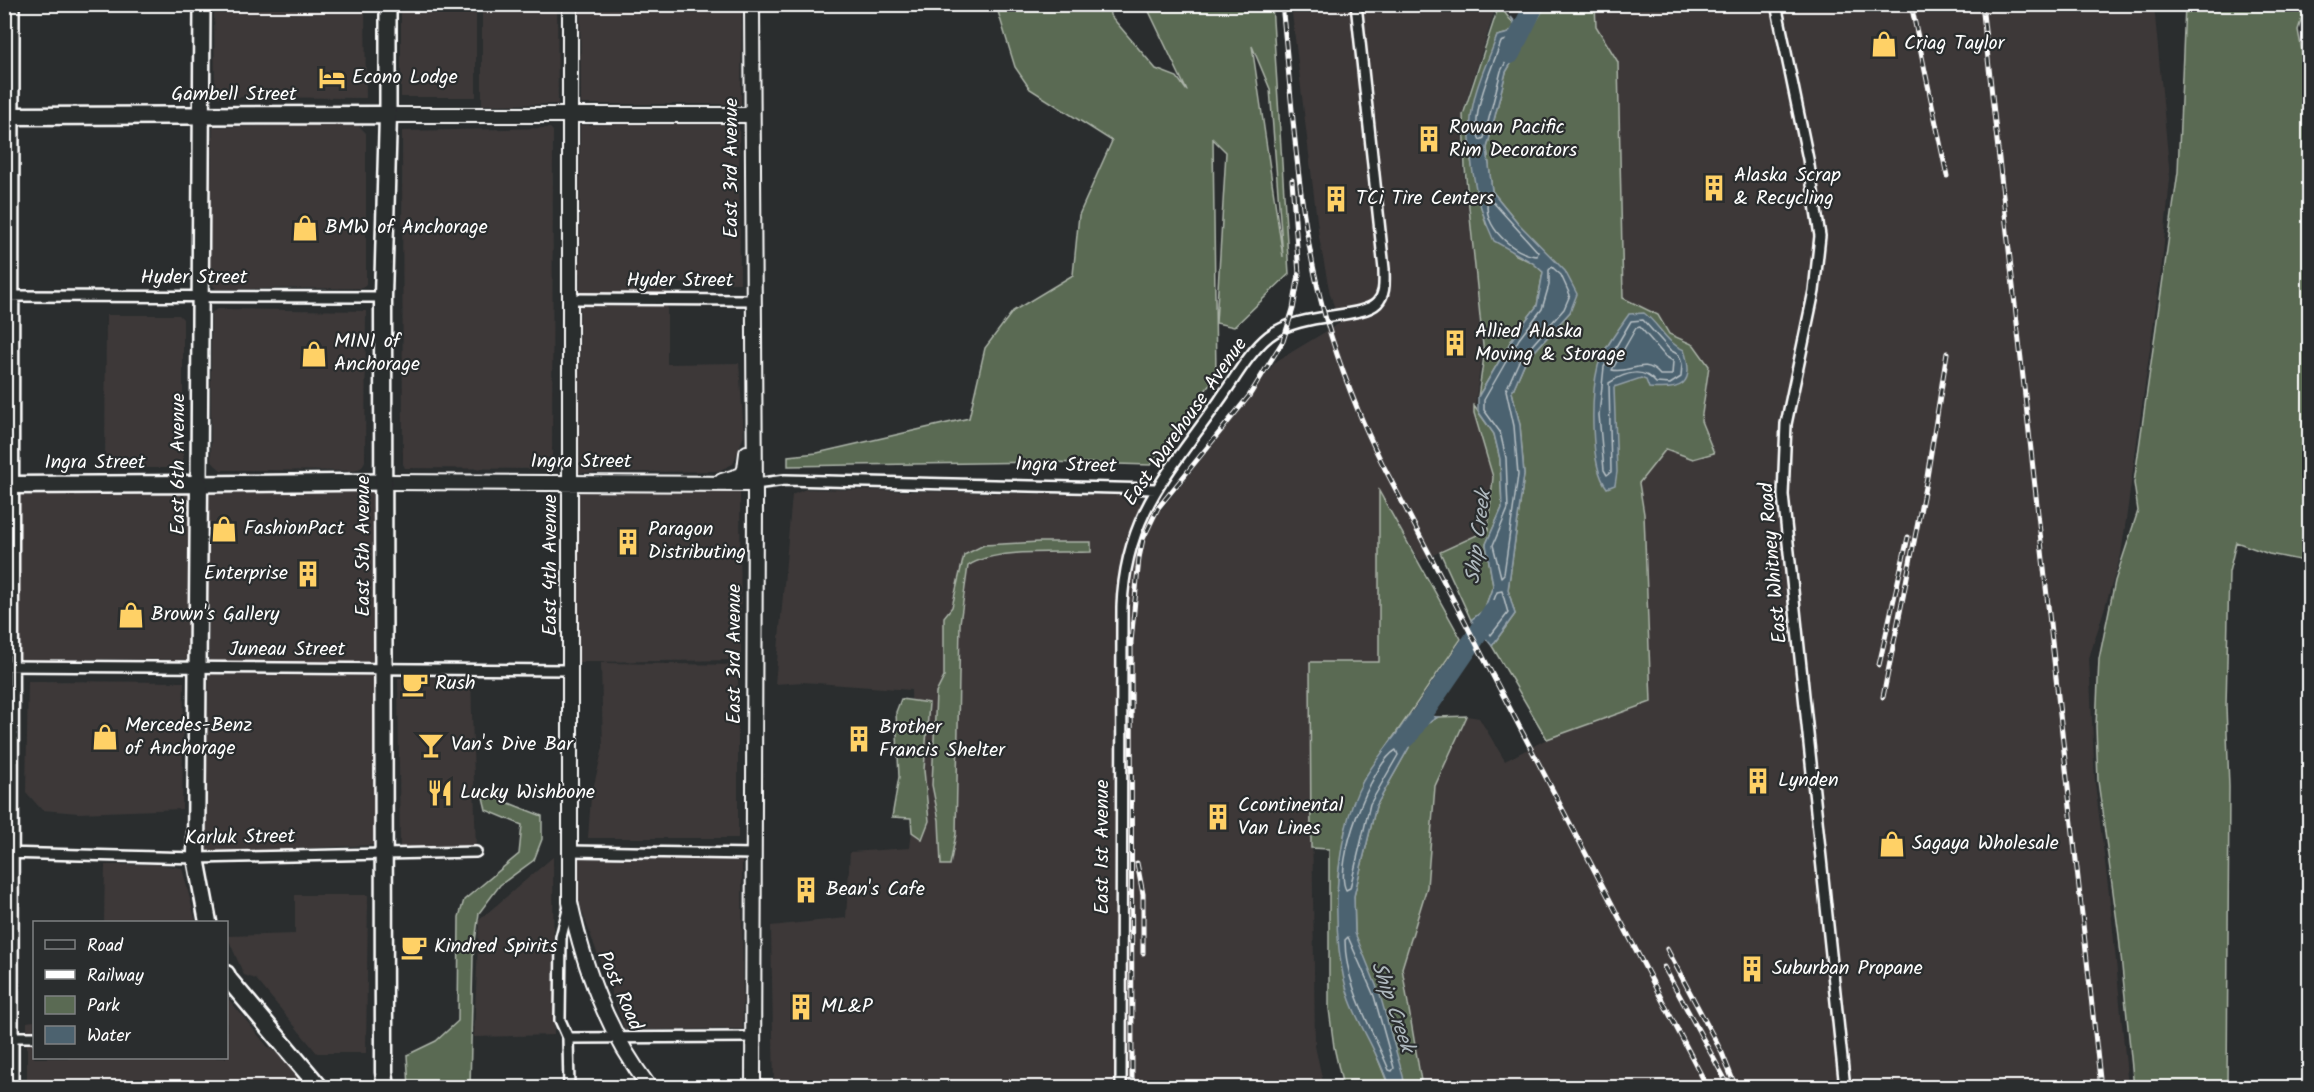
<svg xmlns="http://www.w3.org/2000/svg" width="2314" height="1092" font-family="Kalam,sans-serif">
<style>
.built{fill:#3d3939}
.green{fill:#5a6a53;stroke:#acb4a9;stroke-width:1.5;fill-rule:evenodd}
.water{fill:#4c626f;stroke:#94a1a9;stroke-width:1.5}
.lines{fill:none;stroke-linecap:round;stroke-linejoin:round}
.shore{stroke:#b7c0c5;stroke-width:1.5}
.river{stroke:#4c626f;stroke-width:20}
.street-casing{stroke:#fff;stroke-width:14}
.secondary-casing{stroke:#fff;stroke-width:18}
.primary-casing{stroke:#fff;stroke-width:20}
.highway-casing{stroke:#fff;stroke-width:21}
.street{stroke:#2a2d2e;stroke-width:9}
.secondary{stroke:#2a2d2e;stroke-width:14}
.primary{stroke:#2a2d2e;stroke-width:15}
.highway{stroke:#2a2d2e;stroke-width:16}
.rail-casing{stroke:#fff;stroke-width:5}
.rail{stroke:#2a2d2e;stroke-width:3;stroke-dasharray:9;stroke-linecap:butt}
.labels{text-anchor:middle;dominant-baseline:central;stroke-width:4.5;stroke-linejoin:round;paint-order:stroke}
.poi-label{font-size:20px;fill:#fff;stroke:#2a2d2e;text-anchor:start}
.street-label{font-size:20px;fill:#fff;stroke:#2a2d2e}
.water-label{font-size:21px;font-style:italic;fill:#aeb8be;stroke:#2a2d2e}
</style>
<rect width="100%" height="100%" fill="#2a2d2e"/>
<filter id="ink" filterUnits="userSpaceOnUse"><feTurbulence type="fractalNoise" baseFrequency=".0167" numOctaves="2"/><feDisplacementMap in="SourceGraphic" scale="12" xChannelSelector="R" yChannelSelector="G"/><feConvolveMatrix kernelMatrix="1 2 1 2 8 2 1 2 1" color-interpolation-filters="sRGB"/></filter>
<g filter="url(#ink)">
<!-- built -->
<path class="built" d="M214,5H365L366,98L215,97Z
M401,5H476V97H401Z
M482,5H557L558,104L482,105Z
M580,5H742L741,104H581Z
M1291,5H1494L1496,7L1462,114L1463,167L1477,287L1482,354L1474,413L1493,477L1487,530L1420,561L1379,492V662L1310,663L1315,1046L1324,1087H774L771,926L846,918L850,852L910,848L914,816L911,690L803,682L775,684L792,495L806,489L1118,495L1161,510L1246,403L1275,362L1340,323L1330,294L1319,237Z
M1595,5H2154L2170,178L2162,263L2121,555L2089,658L2095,784L2111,910L2128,1087H1422L1402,968L1427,887L1435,786L1457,733L1467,716L1479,718L1505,761L1547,739L1651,702L1644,514L1638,483L1666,449L1693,459L1714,453L1701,421L1709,366L1693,345L1669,334L1658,315L1623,298L1618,62L1596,26Z
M739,121L740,283H667V364L739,363L744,436L733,464L718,471L579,473L580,125Z
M357,124L366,133V285L362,288L216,289L208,280L213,127Z
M550,128L553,131L552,469L405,468L403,464L402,131Z
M217,309L366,311L365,461L362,467L355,471L232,470H221L215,465L211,460V313Z
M106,315H179L183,319V464L179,468H105Z
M578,490L740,491L741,660L579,662Z
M190,491L189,660L19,659V494Z
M208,492H375V663L209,662Z
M601,663L738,665V838H588L591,797L603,748Z
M209,674L373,675L375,845L205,853Z
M471,677L476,852L400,853L398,678Z
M28,681L184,682L182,809L78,813L42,810L26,792Z
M553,857L554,1035L474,1037L479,920Z
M578,858L742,860L743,1029L625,1030L578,900Z
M157,864L182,868L196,922H104L105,865Z
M295,895H368L366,1053H317L256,979L244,975L227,936L295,934Z
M227,997L267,1046L290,1062L307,1087H27V1022L34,1021V1058H226Z"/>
<!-- green -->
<path class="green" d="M996,5H1109L1110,15L1156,69L1177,77L1187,91L1146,5H1272L1289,274L1234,327L1216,323L1226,152L1213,139L1216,376L1151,465L1047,462L788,466V456L817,453L969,418L985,348L1013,311L1073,275L1079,215L1112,141L1030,89L1015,67ZM1252,46L1270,89L1283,257Z
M1499,5L1515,26L1509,33L1497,36L1493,49L1471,160L1478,195L1486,224L1516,255L1533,263L1543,272L1537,306L1514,336L1478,397L1484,356L1465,168L1463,115Z
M1546,5H1595L1596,26L1618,62L1623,298L1658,315L1669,334L1694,345L1709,366L1701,421L1714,453L1693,459L1666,449L1639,483L1644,514L1651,702L1547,739L1492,646L1515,614L1508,590L1524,475L1520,425L1512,392L1525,362L1570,312L1518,223L1492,191L1487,148L1506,72Z
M2185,5H2306L2298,30L2310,93V562L2269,554L2236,542L2229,572L2226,706L2229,787L2227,1087L2134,1088L2119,936L2098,781L2096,726L2099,659L2115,581L2138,511L2134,483L2178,172Z
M1474,406L1494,434L1500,459L1502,508L1486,544L1493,586L1484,610L1471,620L1440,552L1488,530L1493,477L1474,413Z
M1379,491L1461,639L1363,781L1345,831L1338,876L1350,999L1372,1044L1389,1087H1343L1334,1047L1329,1009V849L1311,848L1310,662H1379Z
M1039,542H1091V552C1059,553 994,548 968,566L960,623L956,834L950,865H941L939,820L932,785L936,693L944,677V617L952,607L964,555L984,545Z
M901,699L929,703L924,770L929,821L922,839L912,832L911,818L892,817L899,777L896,712Z
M1467,716L1435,786L1427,887L1402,968L1422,1087H1405L1355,933L1354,896L1376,806L1420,728L1438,717Z
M497,793L504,801L542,816V839L534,860L500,885L479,913L473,956L470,1087H409L407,1055L436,1041L458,1021L459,917L464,900L519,854L522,825L486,810L483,797Z"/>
<!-- water -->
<path class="water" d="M1511,17L1527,36L1506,72L1487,148L1492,191L1518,223L1565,271L1577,294L1570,312L1525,362L1512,392L1520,425L1524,475L1508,590L1515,614L1492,646L1471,620L1484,610L1493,586L1486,544L1502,508L1500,459L1494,434L1478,411V397L1514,336L1537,306L1543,272L1533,263L1494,241C1474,199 1463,142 1475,96C1480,76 1490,56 1497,36L1509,33L1515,26Z
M1644,313C1659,324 1666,343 1684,350C1696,385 1681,391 1649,388L1646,380L1641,378L1614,387L1617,472L1615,485L1607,488C1589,465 1591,394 1598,366C1603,349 1619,329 1629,314Z
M1411,714L1438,717L1420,728L1376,806L1354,896L1355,933L1380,995L1403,1076L1405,1087H1389C1380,1056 1361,1030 1350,1000C1329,942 1333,835 1363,781C1376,758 1396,736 1411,714Z"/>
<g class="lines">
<!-- shore -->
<path class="shore" d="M1515,37L1517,41L1501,71L1484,138L1480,140C1468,117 1493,66 1501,42Z
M1488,200L1492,201L1538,252L1537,256C1514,255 1481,225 1488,200Z
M1552,267L1561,275L1570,295L1564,309L1520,359L1506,390L1514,426L1518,475L1504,574L1501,577L1493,545L1508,509L1506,458L1500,432L1484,410V400L1519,339L1542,309L1549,285V270Z
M1643,320L1670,350L1679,355L1682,364L1681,377L1670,384L1656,383C1643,367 1626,372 1609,383L1611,472L1607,475L1604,470L1599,415L1604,367L1631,321Z
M1640,327L1665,356L1673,361L1672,375H1660C1644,356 1631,374 1612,370L1636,328Z
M1502,591L1508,613L1491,635L1481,621L1489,613L1497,592Z
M1396,750L1398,755L1370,804L1350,888L1346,890C1333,865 1371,764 1396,750Z
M1348,937L1374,996L1394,1068L1392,1071L1389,1070C1372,1028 1345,986 1345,940Z"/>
<!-- river -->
<path class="river" d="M1510,54L1535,4
M1407,737L1494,610"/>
<!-- street casing -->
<g class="street-casing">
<path id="street" d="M1776,4L1808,159L1820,236L1814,291L1786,424L1783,495L1845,1088
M4,296L383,297
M571,299L752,300
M755,484L785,480L1156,489
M4,666L570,670
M570,851L754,854
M4,853L196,858L476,852
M13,1037H34
M568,1038L754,1037
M13,1088L14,4
M569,1088L568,1038L560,1020L561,937L569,906
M1121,1088L1122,607C1125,516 1169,472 1219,401C1234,380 1249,352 1269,336C1300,312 1361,319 1377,303C1386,294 1384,281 1384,269L1356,4"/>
</g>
<!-- secondary casing -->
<g class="secondary-casing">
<path id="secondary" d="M570,4V902C585,971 607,1031 650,1088
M752,4L755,497L753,1088
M388,115H751
M722,481L742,475L745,469L747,453
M385,482L755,484"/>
</g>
<!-- primary casing -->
<g class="primary-casing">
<path id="primary" d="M202,4L199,484L385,482
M388,4V115"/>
</g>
<!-- highway casing -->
<g class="highway-casing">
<path id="highway" d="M4,116L388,115L383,297L384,1072L386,1088
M4,485L199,484L196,858L208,922
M226,974L229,980L320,1088"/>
</g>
<!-- street -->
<use href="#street" class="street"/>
<!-- secondary -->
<use href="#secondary" class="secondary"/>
<!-- primary -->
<use href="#primary" class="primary"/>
<!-- highway -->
<use href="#highway" class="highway"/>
<!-- rail casing -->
<g class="rail-casing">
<path id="rail" d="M1282,4C1293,108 1297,215 1325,316C1340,368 1359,417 1383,465L1708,1088
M1911,4L1947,176
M1982,4L2101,1088
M1879,665L1908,537
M1883,697L1927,477L1947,353
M1137,863L1143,894V953
M1667,949L1722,1053L1736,1088
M1664,967L1727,1083
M1132,1088L1131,642L1139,558L1143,539L1158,508L1249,396L1283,341L1293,309L1299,274L1292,180"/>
</g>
<!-- rail -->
<use href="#rail" class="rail"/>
</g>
</g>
<!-- icons -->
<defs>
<g id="shop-bare" transform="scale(2.07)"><path d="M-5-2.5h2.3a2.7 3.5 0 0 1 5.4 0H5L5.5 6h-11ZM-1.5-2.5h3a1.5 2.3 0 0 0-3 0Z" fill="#ffd166" stroke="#2a2d2e" stroke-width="2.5" paint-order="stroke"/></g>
<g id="hotel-bare" transform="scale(2.07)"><path d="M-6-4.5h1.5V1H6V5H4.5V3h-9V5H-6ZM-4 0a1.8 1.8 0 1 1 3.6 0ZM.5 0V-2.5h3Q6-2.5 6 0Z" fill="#ffd166" stroke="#2a2d2e" stroke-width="2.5" paint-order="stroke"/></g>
<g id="building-bare" transform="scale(2.07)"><path d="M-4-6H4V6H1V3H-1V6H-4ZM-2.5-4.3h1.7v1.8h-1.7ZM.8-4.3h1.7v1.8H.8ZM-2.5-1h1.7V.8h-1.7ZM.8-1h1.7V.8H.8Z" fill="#ffd166" stroke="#2a2d2e" stroke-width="2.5" paint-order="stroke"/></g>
<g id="cafe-bare" transform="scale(2.07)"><path d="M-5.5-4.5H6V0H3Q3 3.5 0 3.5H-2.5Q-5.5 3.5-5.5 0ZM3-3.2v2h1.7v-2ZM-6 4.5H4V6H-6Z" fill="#ffd166" stroke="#2a2d2e" stroke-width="2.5" paint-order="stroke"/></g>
<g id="bar-bare" transform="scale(2.07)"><path d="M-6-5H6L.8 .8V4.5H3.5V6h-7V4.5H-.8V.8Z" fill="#ffd166" stroke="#2a2d2e" stroke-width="2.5" paint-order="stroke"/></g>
<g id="restaurant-bare" transform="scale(2.07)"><path d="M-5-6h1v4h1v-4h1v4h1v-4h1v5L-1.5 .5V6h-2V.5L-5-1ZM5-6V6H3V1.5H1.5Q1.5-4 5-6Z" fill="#ffd166" stroke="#2a2d2e" stroke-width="2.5" paint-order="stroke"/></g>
</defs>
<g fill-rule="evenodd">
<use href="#shop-bare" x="1884" y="44"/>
<use href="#hotel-bare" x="332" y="78"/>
<use href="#building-bare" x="1429" y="139"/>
<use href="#building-bare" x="1714" y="188"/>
<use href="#building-bare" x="1336" y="199"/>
<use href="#shop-bare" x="305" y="228"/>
<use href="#building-bare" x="1455" y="343"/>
<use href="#shop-bare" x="314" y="354"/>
<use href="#shop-bare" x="224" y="529"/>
<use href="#building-bare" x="628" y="542"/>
<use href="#building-bare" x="308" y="574"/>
<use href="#shop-bare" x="131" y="615"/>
<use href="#cafe-bare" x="415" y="684"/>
<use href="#shop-bare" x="105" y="737"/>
<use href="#building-bare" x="859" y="739"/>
<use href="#bar-bare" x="431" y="745"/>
<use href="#building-bare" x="1758" y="781"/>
<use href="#restaurant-bare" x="440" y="793"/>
<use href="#building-bare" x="1218" y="817"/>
<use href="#shop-bare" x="1892" y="844"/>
<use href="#building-bare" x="806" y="890"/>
<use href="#cafe-bare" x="414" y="947"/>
<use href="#building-bare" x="1752" y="969"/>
<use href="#building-bare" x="801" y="1007"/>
</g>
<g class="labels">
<!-- poi labels -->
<g class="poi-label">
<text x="1904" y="44">Criag Taylor</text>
<text x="352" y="78">Econo Lodge</text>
<text x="1449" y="128">Rowan Pacific<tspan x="1449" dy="23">Rim Decorators</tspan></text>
<text x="1734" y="176">Alaska Scrap<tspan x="1734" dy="23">&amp; Recycling</tspan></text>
<text x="1356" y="199">TCi Tire Centers</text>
<text x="325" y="228">BMW of Anchorage</text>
<text x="1475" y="332">Allied Alaska<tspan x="1475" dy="23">Moving &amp; Storage</tspan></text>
<text x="334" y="342">MINI of<tspan x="334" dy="23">Anchorage</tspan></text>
<text x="244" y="529">FashionPact</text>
<text x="648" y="530">Paragon<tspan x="648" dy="23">Distributing</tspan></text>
<text x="288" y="574" text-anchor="end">Enterprise</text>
<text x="151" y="615">Brown's Gallery</text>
<text x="435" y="684">Rush</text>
<text x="125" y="726">Mercedes-Benz<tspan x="125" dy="23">of Anchorage</tspan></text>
<text x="879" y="728">Brother<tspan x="879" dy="23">Francis Shelter</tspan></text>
<text x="451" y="745">Van's Dive Bar</text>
<text x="1778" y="781">Lynden</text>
<text x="460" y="793">Lucky Wishbone</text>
<text x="1238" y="806">Ccontinental<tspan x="1238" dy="23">Van Lines</tspan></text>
<text x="1912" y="844">Sagaya Wholesale</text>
<text x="826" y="890">Bean's Cafe</text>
<text x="434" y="947">Kindred Spirits</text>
<text x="1772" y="969">Suburban Propane</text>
<text x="821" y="1007">ML&amp;P</text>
</g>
<!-- street labels -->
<g class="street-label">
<text x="234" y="95">Gambell Street</text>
<text transform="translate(732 168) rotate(-90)">East 3rd Avenue</text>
<text x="194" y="278">Hyder Street</text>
<text x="680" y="281">Hyder Street</text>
<text transform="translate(1186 422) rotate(-55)">East Warehouse Avenue</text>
<text x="581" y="462">Ingra Street</text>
<text x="95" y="463">Ingra Street</text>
<text transform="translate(179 464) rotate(-90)">East 6th Avenue</text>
<text transform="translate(1066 466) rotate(1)">Ingra Street</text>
<text transform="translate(364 546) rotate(-90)">East 5th Avenue</text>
<text transform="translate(1774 563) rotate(-95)">East Whitney Road</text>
<text transform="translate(551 565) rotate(-90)">East 4th Avenue</text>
<text x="287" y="650">Juneau Street</text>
<text transform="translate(735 654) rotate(-90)">East 3rd Avenue</text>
<text transform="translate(240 838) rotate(-1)">Karluk Street</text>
<text transform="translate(1103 847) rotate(-90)">East 1st Avenue</text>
<text transform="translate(619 991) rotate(66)">Post Road</text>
</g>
<!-- water labels -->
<g class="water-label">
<text transform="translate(1479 537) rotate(-83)">Ship Creek</text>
<text transform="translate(1392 1007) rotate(71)">Ship Creek</text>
</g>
</g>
<!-- margin -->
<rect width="2314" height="1092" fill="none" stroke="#2a2d2e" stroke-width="24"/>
<rect x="12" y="12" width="2290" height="1068" fill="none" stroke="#fff" stroke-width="2" filter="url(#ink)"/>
<!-- legend -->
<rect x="33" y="921" width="195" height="138" fill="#2a2d2e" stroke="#7f8182" stroke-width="1.5"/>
<rect x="45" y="940" width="30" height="9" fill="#2a2d2e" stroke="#7f8182" stroke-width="1.5"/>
<text x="87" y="951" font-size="18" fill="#ffffff">Road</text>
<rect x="45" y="970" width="30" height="9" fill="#ffffff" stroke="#7f8182" stroke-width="1.5"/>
<text x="87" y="981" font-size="18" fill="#ffffff">Railway</text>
<rect x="45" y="996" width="30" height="18" fill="#5a6a53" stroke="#7f8182" stroke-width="1.5"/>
<text x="87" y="1011" font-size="18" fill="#ffffff">Park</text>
<rect x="45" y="1026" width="30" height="18" fill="#4c626f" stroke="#7f8182" stroke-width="1.5"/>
<text x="87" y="1041" font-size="18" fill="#ffffff">Water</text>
</svg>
